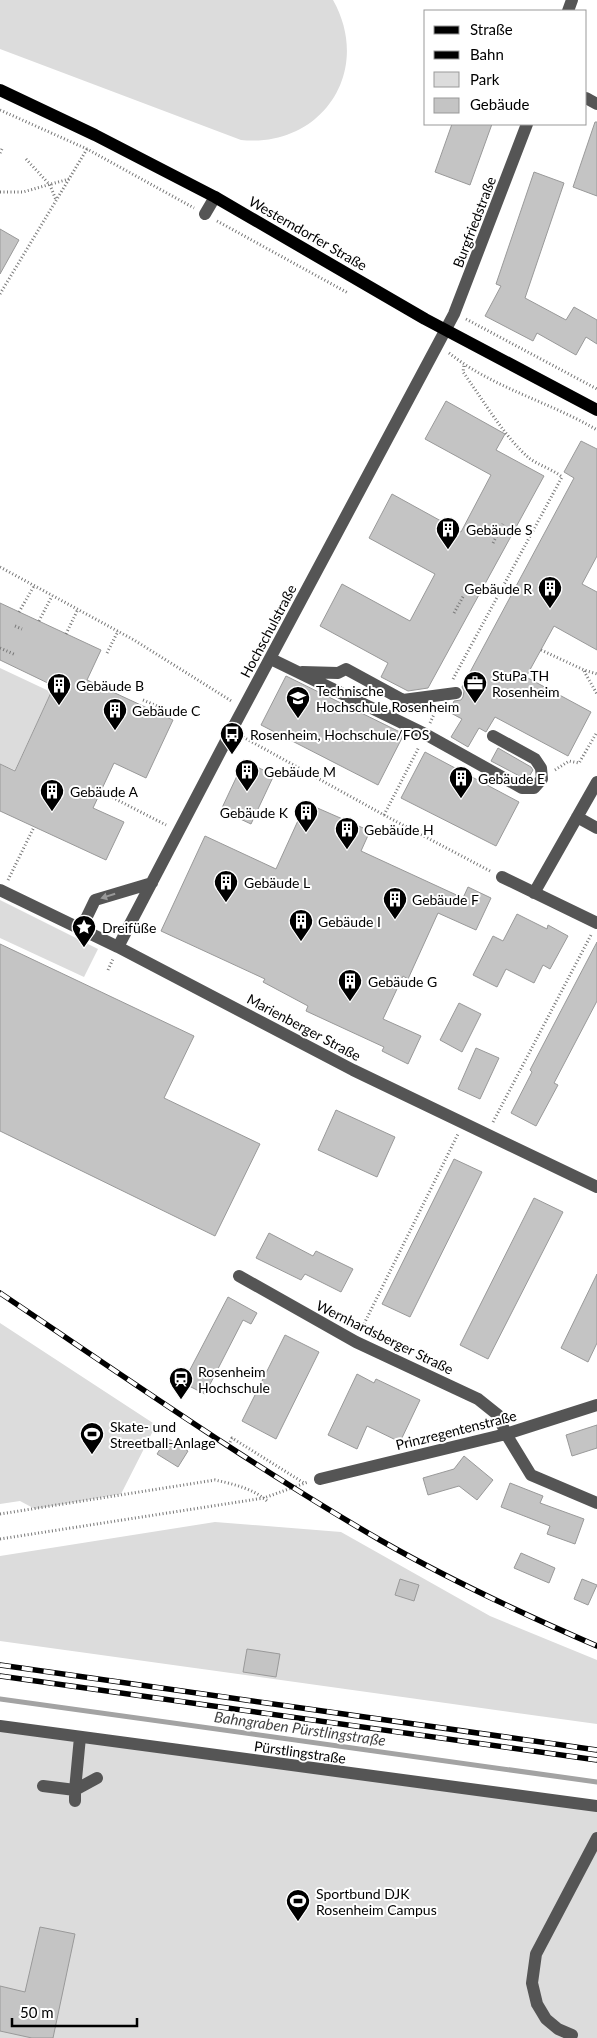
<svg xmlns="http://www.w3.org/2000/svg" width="597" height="2038" font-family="Lato,sans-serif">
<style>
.green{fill:#dcdcdc}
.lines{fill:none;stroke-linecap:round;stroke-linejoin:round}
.stream{stroke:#a3a3a3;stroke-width:5}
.building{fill:#c4c4c4;stroke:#999}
.path{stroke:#777;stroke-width:3;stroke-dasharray:1 2.5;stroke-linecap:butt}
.minor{stroke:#555;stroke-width:12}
.major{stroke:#000;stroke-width:12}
.rail-casing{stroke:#000;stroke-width:5.5}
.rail{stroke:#fff;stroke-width:4;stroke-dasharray:11;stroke-linecap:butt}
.oneway{fill:#999}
.labels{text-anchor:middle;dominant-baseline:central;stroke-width:4;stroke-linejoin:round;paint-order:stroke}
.street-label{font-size:14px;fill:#000;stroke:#fff}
.poi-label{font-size:14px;fill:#000;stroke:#fff;text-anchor:start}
.water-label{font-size:15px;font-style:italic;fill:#444;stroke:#fff}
</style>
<rect width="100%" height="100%" fill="#fff"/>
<!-- green -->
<path class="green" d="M0,0H333C373,71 322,148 241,140L0,49Z
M0,668L51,692L15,770L0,764Z
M0,900L98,949L84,977L0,938Z
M0,1323L156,1425L121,1494L35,1509L20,1501L0,1504Z
M215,1522L341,1532L490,1616L597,1660V1724L0,1641V1556Z
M0,1726L597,1806V2038H0Z"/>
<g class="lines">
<!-- stream -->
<path class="stream" d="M0,1699L597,1782"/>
</g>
<!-- building -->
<path class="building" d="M595,122H597V196L573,187Z
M452,124H492L470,185L435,172Z
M534,172L564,183L525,298L566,320L574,307L597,320V344L586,337L576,355L537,333L533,341L485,316L501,286L496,284Z
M0,229L19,240L0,274Z
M446,401L505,434L496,450L544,476L428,688L408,691L381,677L388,663L320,626L342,584L410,621L435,574L369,538L392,494L461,532L491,475L425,439Z
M581,441L597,449V556L582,584L597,592V650L554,626L526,677L591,712L568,756L495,717L486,732L479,728L468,747L451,737L462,719L449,712L454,701L461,700L463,697L464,691L462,687L574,478L564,472Z
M0,603L101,650L87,680L173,720L146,778L114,763L93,808L124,822L106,860L0,811V764L15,771L54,686L0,660Z
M286,676L404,734L378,785L261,725Z
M498,748L531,767L533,770L527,780L491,761Z
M425,752L519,802L496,846L401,798Z
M244,761L274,775L251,824L221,810Z
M306,803L370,831L361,851L463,898L468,887L491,898L476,930L438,913L408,979L403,976L383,1019L421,1036L408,1064L382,1051L384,1047L306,1011L308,1006L263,982L265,979L161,931L205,836L276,869Z
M517,914L547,929L548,925L568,936L550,969L543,965L534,983L506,969L497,987L473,975L493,936L503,941Z
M597,942V1001L554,1083L558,1085L536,1126L511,1113L532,1072L530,1070Z
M0,944L194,1036L164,1098L260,1144L215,1236L0,1131Z
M459,1003L481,1014L462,1052L440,1040Z
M476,1048L499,1058L480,1099L458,1089Z
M336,1110L395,1137L377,1177L318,1150Z
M454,1159L482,1172L410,1317L382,1304Z
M534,1198L563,1212L488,1359L460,1345Z
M269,1233L313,1256L316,1251L353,1269L341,1292L305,1274L301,1280L256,1258Z
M597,1274V1343L588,1362L561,1348Z
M228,1297L257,1313L251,1324L243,1320L205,1394L183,1383Z
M285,1335L319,1352L276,1439L242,1421Z
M357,1374L374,1383L376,1379L420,1400L400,1442L367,1426L357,1449L328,1435Z
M597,1425V1448L572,1456L566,1435Z
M167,1438L188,1451L178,1467L157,1454Z
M464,1456L493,1480L477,1500L459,1486L428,1495L423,1478L454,1469Z
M510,1483L543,1496L540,1503L584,1519L575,1544L547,1534L550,1526L501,1507Z
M521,1553L555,1568L549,1583L514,1568Z
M400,1579L419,1585L414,1601L395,1595Z
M582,1579L597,1585L588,1605L574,1599Z
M247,1649L280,1654L276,1677L243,1672Z
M40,1927L75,1934L53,2038H32L0,2031V1986L25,1992Z"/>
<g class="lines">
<!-- path -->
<path class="path" d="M0,110L87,149L194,208
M0,153L2,149
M26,159L50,185L56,200
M0,192H23L69,179
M217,221L348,293
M0,294L87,149
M466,319L597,389
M449,353C493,388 550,402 597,430
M493,543L503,524
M0,567L134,640L233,702
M19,612L34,586
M454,613L464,595
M39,621L52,596
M15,626L22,629
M66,634L78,609
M0,648L16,655
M541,650L584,670L597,674
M107,653L118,631
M584,671L597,694
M453,679L562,477C552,469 538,465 529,458C506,439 481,397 463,372L464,365
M143,700L169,711
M430,723L437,708
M243,737L384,815L490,871
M555,770L569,761L579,763L597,732
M100,791L166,825
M384,815L419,747
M8,880L34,827
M108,970L113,959
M493,1122L591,935
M361,1330L458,1134
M230,1442L232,1438L304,1483
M0,1514L215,1480C233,1484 255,1489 268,1502
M0,1539L264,1498L308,1482"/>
<!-- minor -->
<path class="minor" d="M568,11L572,0
M586,98L597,104
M205,214L215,197
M271,659L425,734L522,788H534L542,779L541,768L535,759L493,736
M302,672L338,673L346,669L403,700L456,693
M577,817L597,828
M502,877L597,923
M0,890L118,947L353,1070L597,1187
M534,893L597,782
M81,929L95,900L152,883
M118,947L229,735L446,329L454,314L527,124
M239,1276L356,1342L478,1399L498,1415L506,1434L531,1475L597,1503
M320,1479L506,1434L597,1405
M0,1726L597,1806
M43,1786L75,1790L80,1737
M75,1801V1790L97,1778
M572,2035L558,2029L546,2019L537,2004L532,1983L536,1954L597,1838"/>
<!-- major -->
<path class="major" d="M0,90L95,135L215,197L425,319L597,410"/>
<!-- rail casing -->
<g class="rail-casing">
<path id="rail" d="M0,1293C125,1377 249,1464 380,1540C450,1580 523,1614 597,1646
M0,1665L597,1750
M0,1676L597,1760"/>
</g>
<!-- rail -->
<use href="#rail" class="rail"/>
</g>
<!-- one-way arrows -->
<defs><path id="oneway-solid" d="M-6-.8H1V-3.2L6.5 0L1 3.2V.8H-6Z" transform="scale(1.25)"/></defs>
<use class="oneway" href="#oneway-solid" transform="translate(108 896) rotate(163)"/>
<!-- icons -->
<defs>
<g id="building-pin" transform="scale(1.25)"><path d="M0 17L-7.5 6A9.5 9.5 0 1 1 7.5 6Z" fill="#000" stroke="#fff"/><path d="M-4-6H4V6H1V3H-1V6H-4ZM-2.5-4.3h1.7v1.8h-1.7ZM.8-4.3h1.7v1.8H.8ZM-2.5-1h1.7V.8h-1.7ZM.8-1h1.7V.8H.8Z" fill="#fff"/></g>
<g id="office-pin" transform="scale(1.25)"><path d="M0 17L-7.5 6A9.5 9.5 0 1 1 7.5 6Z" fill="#000" stroke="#fff"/><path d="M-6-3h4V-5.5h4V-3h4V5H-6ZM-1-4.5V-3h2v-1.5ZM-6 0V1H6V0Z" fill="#fff"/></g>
<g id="university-pin" transform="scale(1.25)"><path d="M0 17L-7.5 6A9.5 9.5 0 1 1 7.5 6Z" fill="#000" stroke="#fff"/><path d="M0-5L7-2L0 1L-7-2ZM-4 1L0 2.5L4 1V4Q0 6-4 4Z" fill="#fff"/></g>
<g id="bus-pin" transform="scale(1.25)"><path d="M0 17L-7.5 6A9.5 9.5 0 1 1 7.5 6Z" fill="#000" stroke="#fff"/><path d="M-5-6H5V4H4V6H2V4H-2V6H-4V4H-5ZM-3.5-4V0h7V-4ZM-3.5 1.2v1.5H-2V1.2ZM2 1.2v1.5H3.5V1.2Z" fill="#fff"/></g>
<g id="sight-pin" transform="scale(1.25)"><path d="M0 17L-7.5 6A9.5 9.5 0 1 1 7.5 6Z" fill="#000" stroke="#fff"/><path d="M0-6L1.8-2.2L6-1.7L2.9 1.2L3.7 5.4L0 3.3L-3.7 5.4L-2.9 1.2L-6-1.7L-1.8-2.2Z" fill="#fff"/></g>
<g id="station-pin" transform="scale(1.25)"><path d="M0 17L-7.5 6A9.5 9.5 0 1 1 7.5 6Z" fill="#000" stroke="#fff"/><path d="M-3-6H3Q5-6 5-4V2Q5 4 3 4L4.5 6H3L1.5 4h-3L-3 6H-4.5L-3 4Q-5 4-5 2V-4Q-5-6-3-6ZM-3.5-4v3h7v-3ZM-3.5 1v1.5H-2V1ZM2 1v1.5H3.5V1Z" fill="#fff"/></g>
<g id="stadium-pin" transform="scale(1.25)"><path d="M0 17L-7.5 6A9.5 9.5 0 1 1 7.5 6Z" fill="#000" stroke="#fff"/><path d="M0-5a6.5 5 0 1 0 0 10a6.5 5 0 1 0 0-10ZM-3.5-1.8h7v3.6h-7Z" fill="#fff"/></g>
</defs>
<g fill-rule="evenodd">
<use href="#building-pin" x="448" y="529"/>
<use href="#building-pin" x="550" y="588"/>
<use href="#office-pin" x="475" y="683"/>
<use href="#building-pin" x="59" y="685"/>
<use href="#university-pin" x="298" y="698"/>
<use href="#building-pin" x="115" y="710"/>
<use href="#bus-pin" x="232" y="734"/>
<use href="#building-pin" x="247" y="771"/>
<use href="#building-pin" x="461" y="778"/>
<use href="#building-pin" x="52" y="791"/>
<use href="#building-pin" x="306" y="812"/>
<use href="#building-pin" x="347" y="829"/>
<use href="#building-pin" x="226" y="882"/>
<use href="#building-pin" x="395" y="899"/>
<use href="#building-pin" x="301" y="921"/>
<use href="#sight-pin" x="84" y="927"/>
<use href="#building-pin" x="350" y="981"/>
<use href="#station-pin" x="181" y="1379"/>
<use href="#stadium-pin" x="92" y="1434"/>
<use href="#stadium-pin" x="298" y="1901"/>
</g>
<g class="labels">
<!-- street labels -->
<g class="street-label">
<text transform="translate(474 222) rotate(-69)">Burgfriedstraße</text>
<text transform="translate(308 233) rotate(30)">Westerndorfer Straße</text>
<text transform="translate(268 631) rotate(-62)">Hochschulstraße</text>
<text transform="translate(304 1027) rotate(28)">Marienberger Straße</text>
<text transform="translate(385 1337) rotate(26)">Wernhardsberger Straße</text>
<text transform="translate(456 1430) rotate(-14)">Prinzregentenstraße</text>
<text transform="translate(300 1752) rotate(8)">Pürstlingstraße</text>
</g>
<!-- poi labels -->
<g class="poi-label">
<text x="466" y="529">Gebäude S</text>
<text x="532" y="588" text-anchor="end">Gebäude R</text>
<text x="492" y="675">StuPa TH<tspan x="492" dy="16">Rosenheim</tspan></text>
<text x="76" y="685">Gebäude B</text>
<text x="316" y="690">Technische<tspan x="316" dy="16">Hochschule Rosenheim</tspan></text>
<text x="132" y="710">Gebäude C</text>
<text x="250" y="734">Rosenheim, Hochschule/FOS</text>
<text x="264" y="771">Gebäude M</text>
<text x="478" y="778">Gebäude E</text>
<text x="70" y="791">Gebäude A</text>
<text x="288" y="812" text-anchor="end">Gebäude K</text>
<text x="364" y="829">Gebäude H</text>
<text x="244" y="882">Gebäude L</text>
<text x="412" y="899">Gebäude F</text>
<text x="318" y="921">Gebäude I</text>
<text x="102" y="927">Dreifüße</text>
<text x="368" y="981">Gebäude G</text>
<text x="198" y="1371">Rosenheim<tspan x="198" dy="16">Hochschule</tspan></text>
<text x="110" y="1426">Skate- und<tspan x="110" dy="16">Streetball-Anlage</tspan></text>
<text x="316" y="1893">Sportbund DJK<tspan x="316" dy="16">Rosenheim Campus</tspan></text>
</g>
<!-- water labels -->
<g class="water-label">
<text transform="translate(300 1728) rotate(8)">Bahngraben Pürstlingstraße</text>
</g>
</g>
<!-- legend -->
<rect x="424" y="10" width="162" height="115" fill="#ffffff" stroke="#999999"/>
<rect x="434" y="26" width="25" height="8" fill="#000000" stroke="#999999"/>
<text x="470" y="35" font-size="15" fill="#000000">Straße</text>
<rect x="434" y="51" width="25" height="8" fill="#000000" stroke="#999999"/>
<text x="470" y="60" font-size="15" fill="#000000">Bahn</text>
<rect x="434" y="72" width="25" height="15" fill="#dcdcdc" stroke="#999999"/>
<text x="470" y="85" font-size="15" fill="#000000">Park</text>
<rect x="434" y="98" width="25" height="15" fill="#c4c4c4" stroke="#999999"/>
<text x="470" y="110" font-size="15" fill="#000000">Gebäude</text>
<!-- scale -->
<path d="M12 2018v8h125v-8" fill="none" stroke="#000000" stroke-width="2.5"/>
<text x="20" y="2018" font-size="15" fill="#000000" stroke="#ffffff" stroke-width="4" paint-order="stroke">50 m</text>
</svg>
